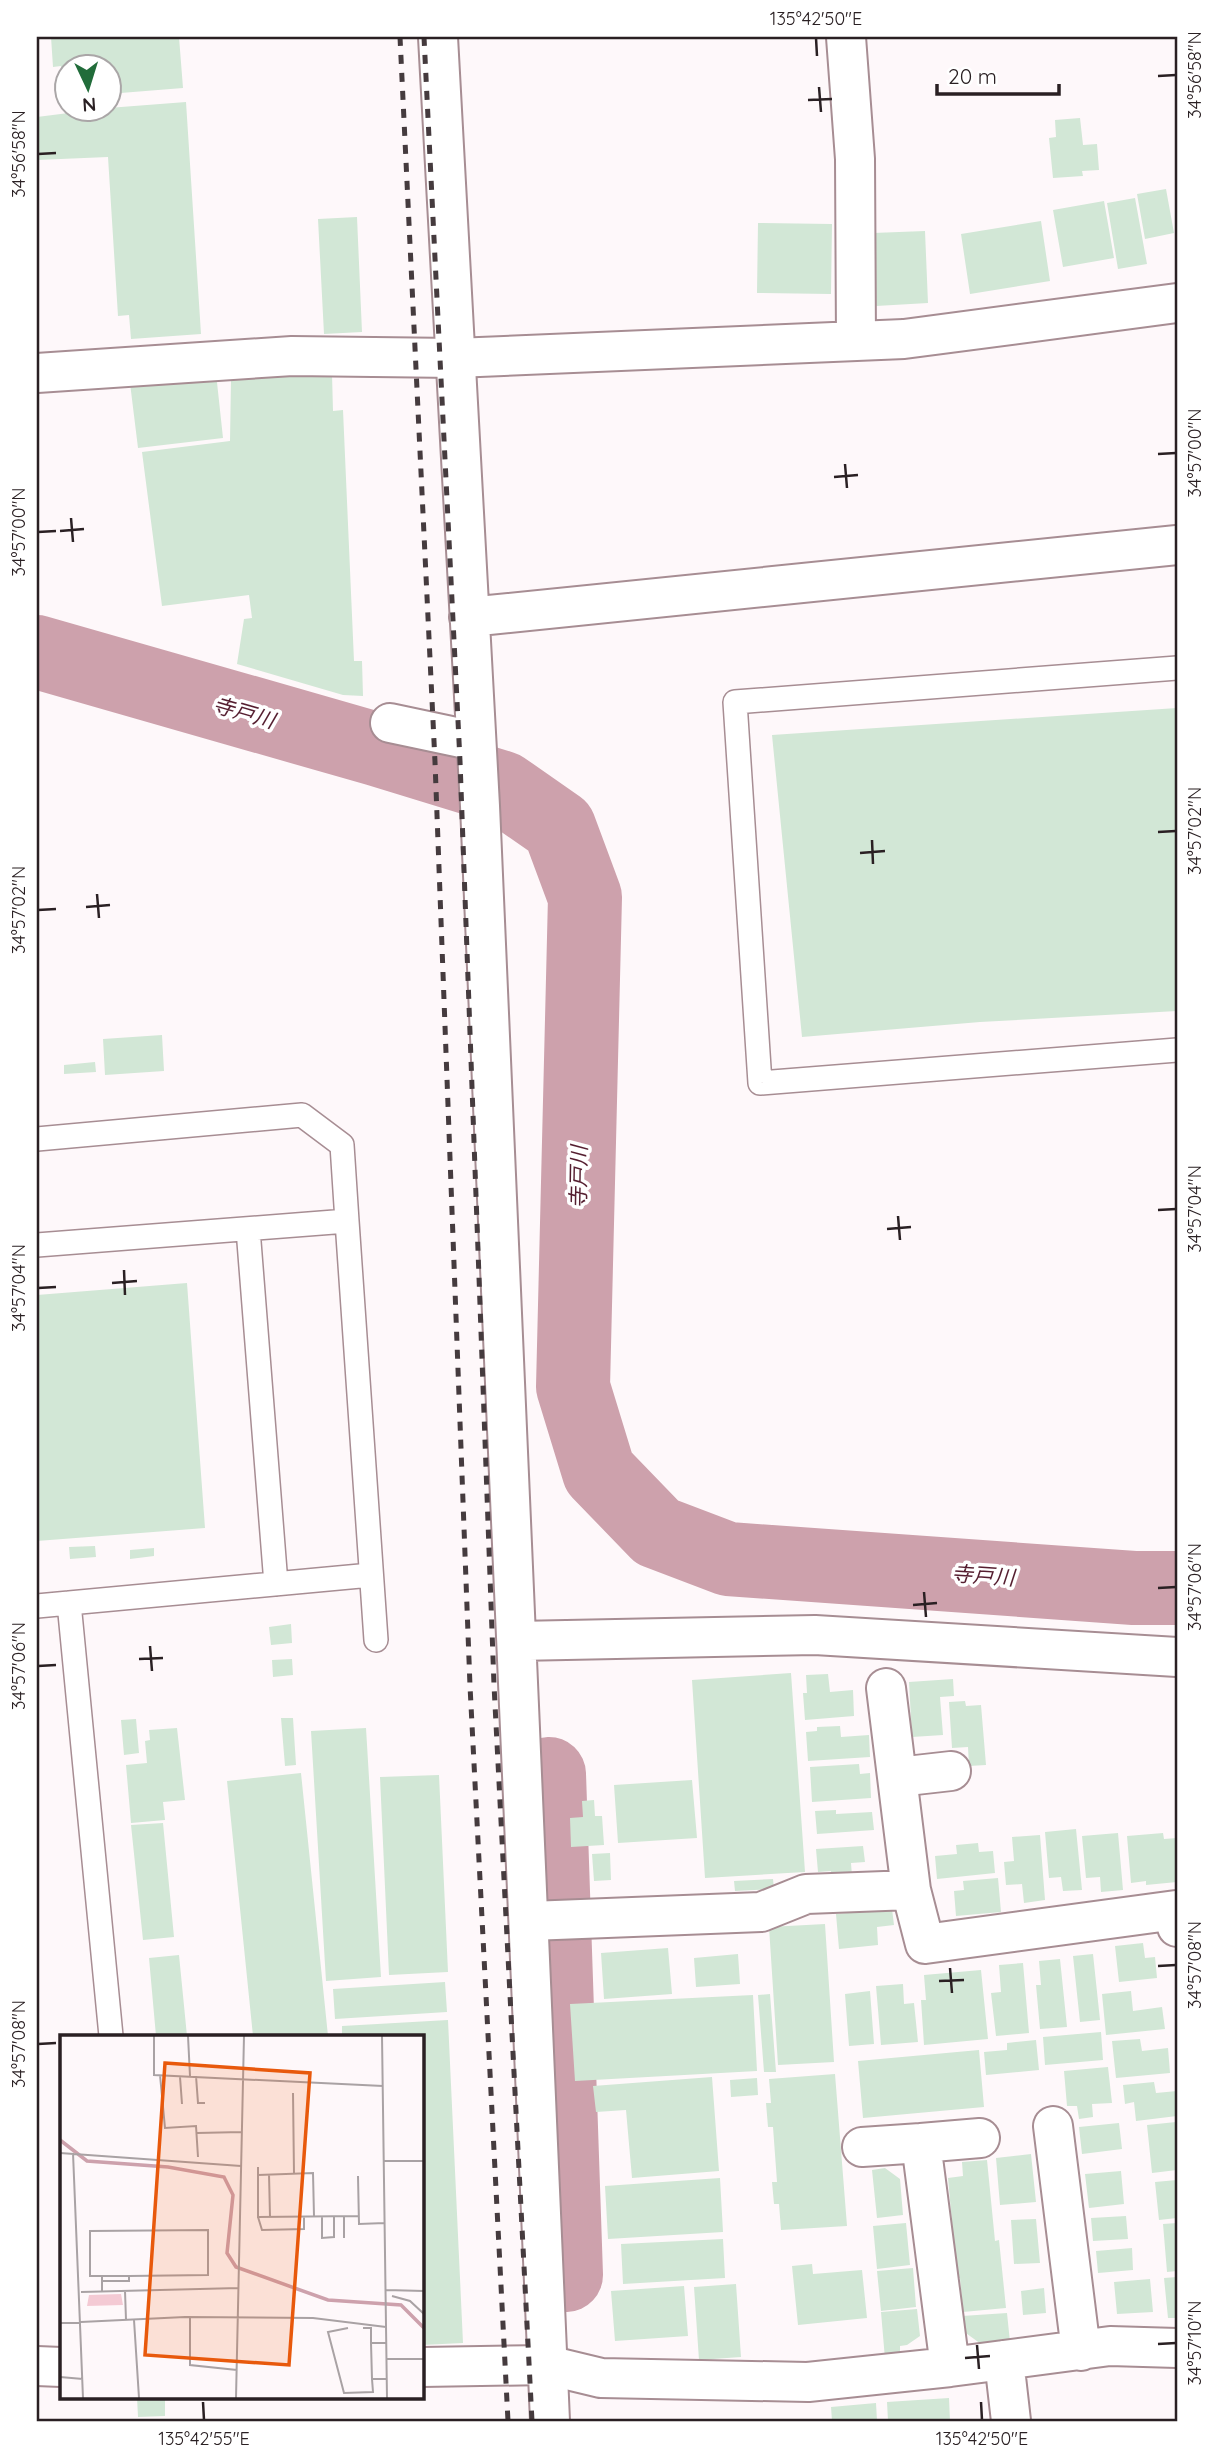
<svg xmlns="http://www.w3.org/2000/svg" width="1214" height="2458" font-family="Quicksand,'Noto Sans JP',sans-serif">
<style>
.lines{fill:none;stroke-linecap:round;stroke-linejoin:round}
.river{stroke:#cda1ac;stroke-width:74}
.building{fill:#d2e7d6}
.service-casing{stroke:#a78d93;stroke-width:26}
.minor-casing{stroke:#a78d93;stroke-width:42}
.tertiary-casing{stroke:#a78d93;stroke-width:42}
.service{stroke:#fff;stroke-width:23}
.minor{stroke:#fff;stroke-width:38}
.tertiary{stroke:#fff;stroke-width:38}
.rail{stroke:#453b3e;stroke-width:5;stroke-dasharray:9 9;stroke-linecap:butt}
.ticks{fill:none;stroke:#2a2023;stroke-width:2.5}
.labels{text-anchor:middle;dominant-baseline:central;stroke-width:7;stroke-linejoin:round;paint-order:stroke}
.water-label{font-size:21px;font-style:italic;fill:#551e30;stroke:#fff}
.inset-river{fill:none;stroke:#cda1ac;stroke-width:3.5}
.inset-road{fill:none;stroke:#a9a2a4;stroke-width:2}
.view{fill:#e8590c;fill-opacity:0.15;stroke:#e8590c;stroke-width:3.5}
.inset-edge{fill:none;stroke:#2a2023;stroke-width:3.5}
.neatline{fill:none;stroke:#2a2023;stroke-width:2.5}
.ticks-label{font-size:18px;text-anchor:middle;fill:#2a2023}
</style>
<rect width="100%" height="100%" fill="#fef8fa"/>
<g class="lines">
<!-- river -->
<path class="river" d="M37,652L376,749L503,788L559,827L585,897L573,1387L599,1472L657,1532L728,1559L1134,1588H1177
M549,1774L566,2275"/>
</g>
<!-- building -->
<path class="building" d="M51,37H179L183,88L108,94V66H66V98H63L61,66L53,67Z
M186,102L201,334L131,339L129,315L118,316L108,157L37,160V117L108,108Z
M1080,118L1083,145L1097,144L1099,170L1082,171L1083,176L1053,178L1049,138L1056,137L1055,120Z
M1166,189L1174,233L1145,239L1137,194Z
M1135,198L1147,264L1118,269L1107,203Z
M1104,201L1114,258L1063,267L1053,210Z
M357,217L362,332L324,334L318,219Z
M1041,221L1050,281L970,294L961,234Z
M758,223L832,224L831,294L757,293Z
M925,231L928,303L876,306L873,233Z
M216,373L223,438L138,448L130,383Z
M332,374L333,411L343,410L354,661H362L363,696L343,695L237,664L244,619L252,618L249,595L162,606L142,452L230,441L231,379Z
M1177,708V1011L980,1022L802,1037L772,735Z
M162,1035L164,1071L105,1075L103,1039Z
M95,1062L96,1072L64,1074V1065Z
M187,1283L205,1528L37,1541V1295Z
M95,1546L96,1557L70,1559L69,1547Z
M154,1548V1556L130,1559V1550Z
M291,1624L292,1643L271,1645L269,1627Z
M292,1659L293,1675L273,1677L272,1660Z
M791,1673L805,1872L705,1878L692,1680Z
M828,1674L830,1692L853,1690L854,1716L805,1720L803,1693H807L806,1675Z
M953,1679L954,1696L940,1697L943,1735L912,1737L909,1682Z
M965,1701L966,1706L981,1705L986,1765L969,1766L968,1747L952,1748L949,1702Z
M281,1718H293L296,1765L285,1766Z
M136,1719L139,1753L124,1755L121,1720Z
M840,1726L841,1737L869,1735L870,1757L808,1761L806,1732L817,1731V1727Z
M177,1728L185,1800L163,1802L165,1820L131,1823L126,1765L147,1763L145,1741L150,1740L149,1730Z
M366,1728L381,1977L326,1981L311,1731Z
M859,1764L860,1774L870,1773L871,1798L812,1802L810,1767Z
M301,1773L328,2036H253L227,1781Z
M439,1775L448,1972L389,1975L380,1777Z
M692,1780L697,1838L618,1843L614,1785Z
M594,1800L595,1816H602L604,1845L571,1847L570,1818L583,1817L582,1801Z
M836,1810V1814L872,1812L874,1830L817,1834L815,1811Z
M163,1823L174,1937L143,1940L131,1825Z
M1076,1829L1082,1890L1063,1891L1061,1877L1049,1878L1045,1832Z
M1118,1833L1123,1890L1101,1892L1100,1877L1086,1878L1082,1836Z
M1163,1833L1164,1839L1177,1838V1882L1146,1885V1881L1131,1883L1127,1836Z
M1040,1835L1045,1900L1024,1903L1022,1884L1006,1885L1004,1862L1014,1861L1012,1837Z
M978,1843L979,1852L993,1851L995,1873L937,1879L935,1856L957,1854L956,1845Z
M863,1846L865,1862L851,1863L852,1876L831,1877V1871L818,1872L816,1849Z
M610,1853L611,1880L594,1881L592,1854Z
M998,1878L1001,1912L956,1916L954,1891L964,1890L963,1881Z
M773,1879L774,1889L735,1891L734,1881Z
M892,1909L894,1925L877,1927L878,1945L839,1949L836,1914Z
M825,1924L834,2062L778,2065L769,1927Z
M1143,1943L1145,1958L1155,1957L1157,1978L1119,1982L1115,1946Z
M668,1948L672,1994L604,1999L601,1953Z
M738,1954L740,1984L696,1987L694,1958Z
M1093,1954L1100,2020L1080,2022L1073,1956Z
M179,1955L187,2036H156L149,1958Z
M1060,1959L1067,2027L1040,2029L1036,1985H1041L1039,1961Z
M1023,1963L1029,2033L996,2036L991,1993L1001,1992L999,1965Z
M981,1970L988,2039L924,2045L921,2000H926L924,1975Z
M445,1982L447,2012L335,2019L333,1989Z
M903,1984L904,2004L914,2003L918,2042L881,2045L876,1986Z
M870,1991L874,2044L849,2046L845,1994Z
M1131,1991L1133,2011L1162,2007L1165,2029L1106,2035L1102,1994Z
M770,1994L776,2072H764L758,1995Z
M753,1995L757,2071L575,2081L570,2004Z
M448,2020L463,2343L422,2345V2036H342V2026Z
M1101,2032L1103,2060L1045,2065L1043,2037Z
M1140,2039L1142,2051L1168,2048L1170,2073L1116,2078L1112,2041Z
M1036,2040L1039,2070L986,2075L984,2052L1007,2050V2043Z
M979,2050L984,2107L863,2118L858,2061Z
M1108,2067L1112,2103L1092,2104L1093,2117L1079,2119L1077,2106H1067L1064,2071Z
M835,2074L847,2226L781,2230L779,2204H774L772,2182H777L773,2127H768L766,2103H771L769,2079Z
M712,2077L719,2171L632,2178L626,2110L596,2112L593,2086Z
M757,2078L758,2095L731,2097L730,2080Z
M1154,2082L1156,2093L1177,2091V2116L1136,2121L1134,2102L1125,2104L1123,2085Z
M1176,2122L1177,2170L1152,2173L1147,2125Z
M1119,2123L1122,2149L1082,2154L1079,2127Z
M1031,2154L1036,2202L1000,2205L996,2158Z
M987,2160L995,2241L999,2240L1006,2308L963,2312L960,2278H957L948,2178L963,2176L962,2162Z
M885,2168L900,2179L903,2215L877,2218L872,2170Z
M1121,2171L1124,2204L1089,2208L1085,2174Z
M720,2178L723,2232L608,2239L605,2186Z
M1177,2180V2218L1159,2220L1155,2182Z
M1126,2216L1128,2239L1093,2241L1091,2218Z
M1036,2219L1040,2263L1014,2264L1011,2220Z
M906,2223L910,2265L877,2269L873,2226Z
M1177,2223V2271L1167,2272L1163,2224Z
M723,2239L725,2278L623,2284L621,2244Z
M1132,2248L1133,2270L1098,2273L1096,2251Z
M812,2264L813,2274L862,2270L867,2318L798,2325L792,2266Z
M913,2268L916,2307L881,2311L877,2271Z
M1177,2277V2318H1168L1164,2278Z
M1150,2279L1153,2312L1117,2314L1114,2282Z
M736,2284L741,2357L699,2360L694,2287Z
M684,2286L688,2336L615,2341L611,2291Z
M1044,2288L1046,2313L1023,2315L1021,2291Z
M917,2309L920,2336L907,2345L900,2346V2357L885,2359L881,2312Z
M1007,2313L1010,2342L981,2344L963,2331L962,2316Z
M137,2397H165V2416L138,2417Z
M949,2398L950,2421H888L887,2402Z
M876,2403L877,2421H832L831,2407Z"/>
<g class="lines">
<!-- service casing -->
<g class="service-casing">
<path id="service" d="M1177,668L735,702L760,1083L1177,1050
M37,1139L302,1115L342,1145L347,1221
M248,1229L276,1584
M37,1245L347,1221L376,1640
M69,1603L111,2036
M37,1606L371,1575"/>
</g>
<!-- minor casing -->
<g class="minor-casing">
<path id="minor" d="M846,37L855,159L856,340
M37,373L292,356L455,358L904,339L1177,303
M390,723L475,741
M886,1688L911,1890L925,1944L1176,1910L1177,1927
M898,1777L951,1771
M530,1921L761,1912L806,1894L911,1890
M1053,2126L1081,2351
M921,2143L980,2138
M862,2147L921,2143L950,2367
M1004,2360L1011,2421
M37,2366L61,2367
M422,2367L547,2365L601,2378L808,2382L950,2367L1110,2346L1177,2348"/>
</g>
<!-- tertiary casing -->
<g class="tertiary-casing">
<path id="tertiary" d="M438,37L480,806L550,2421
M469,617L1177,545
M517,1641L815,1635L1177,1657"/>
</g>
<!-- service -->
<use href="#service" class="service"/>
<!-- minor -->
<use href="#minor" class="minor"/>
<!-- tertiary -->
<use href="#tertiary" class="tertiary"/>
<!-- rail -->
<path class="rail" d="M400,37L435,762L470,1686L508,2421
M424,37L460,761L494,1685L532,2421"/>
</g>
<!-- ticks -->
<path class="ticks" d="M816,38L817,56M1158,76L1176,75M819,87L821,112M808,100L832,99M38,154L56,153M1158,454L1176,453M845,464L847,488M834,477L858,475M71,518L73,542M60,531L84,529M38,532L56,531M1158,832L1176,831M872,840L873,864M860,853L885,851M97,894L99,918M86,907L110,905M38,910L56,909M1158,1210L1176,1209M898,1216L900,1240M887,1229L911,1227M124,1270L125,1295M112,1283L137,1281M38,1288L56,1287M1158,1588L1176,1587M924,1592L926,1617M913,1605L937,1603M150,1646L152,1671M139,1659L163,1658M38,1666L56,1665M1158,1966L1176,1965M950,1968L952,1993M939,1981L964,1980M38,2044L56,2043M1158,2344L1176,2343M977,2345L979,2369M965,2358L990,2356M203,2402L204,2420M981,2402L982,2420"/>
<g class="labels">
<!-- water labels -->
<g class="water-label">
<text transform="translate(244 712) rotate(16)">寺戸川</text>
<text transform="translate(578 1177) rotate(-89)">寺戸川</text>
<text transform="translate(983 1575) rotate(4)">寺戸川</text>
</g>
</g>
<!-- overview -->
<g transform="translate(60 2035)">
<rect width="364" height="364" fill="#fef8fa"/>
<path d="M61,259L63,270L27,271L29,260Z" fill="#f4cad4"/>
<path class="inset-river" d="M0,105L27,126L108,132L164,142L173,160L167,218L176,232L268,265L341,270L364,293"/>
<path class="inset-road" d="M94,1V40L323,51M128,1L130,41M322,1L327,363M100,40L105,93L136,91L138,122M136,41L138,68H145M120,42L122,69M233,58L234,139M137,98L182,97M0,118L181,131M13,118L23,363M324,126H364M198,132V182L298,181M209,139L210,182M198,140L253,138L254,181M298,141L299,189L325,188M262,181V203L274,202V181M198,182L202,195L244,194V182M284,203V181M42,241H69V246H42M326,255L364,256M65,256L66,285M21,257L179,253M42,257V241H30V196L148,195V240L69,241M332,261L350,266L364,279M130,282V330L177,335M74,285L79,363M0,288L125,282L253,283L326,292M288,293L268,297L284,358L313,357L312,344M303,293H311V308M327,308H311L312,344H327M327,324H364M0,342L23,344M176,363L184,1"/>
<path class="view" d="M105,28L250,38L229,330L85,320Z"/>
<rect width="364" height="364" class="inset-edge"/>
</g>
<!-- border -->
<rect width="1214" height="2458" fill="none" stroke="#ffffff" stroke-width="77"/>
<!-- north arrow -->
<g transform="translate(88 88) rotate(176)"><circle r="33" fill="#ffffff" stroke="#aaa6a7" stroke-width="2"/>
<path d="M0-5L12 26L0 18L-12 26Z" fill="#216c3a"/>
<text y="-10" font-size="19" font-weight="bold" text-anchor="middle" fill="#2a2023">N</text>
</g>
<!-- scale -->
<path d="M937 84v10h122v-10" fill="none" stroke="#2a2023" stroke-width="3.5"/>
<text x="948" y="84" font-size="21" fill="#2a2023" stroke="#ffffff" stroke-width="5" paint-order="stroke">20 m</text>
<rect x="38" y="38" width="1138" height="2382" class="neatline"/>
<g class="ticks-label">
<text x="816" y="25">135°42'50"E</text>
<text transform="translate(1195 75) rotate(-90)" y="6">34°56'58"N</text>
<text transform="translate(19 154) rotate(-90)" y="6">34°56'58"N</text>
<text transform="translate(1195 453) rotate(-90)" y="6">34°57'00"N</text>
<text transform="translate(19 532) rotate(-90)" y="6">34°57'00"N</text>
<text transform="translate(1195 831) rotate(-90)" y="6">34°57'02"N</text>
<text transform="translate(19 910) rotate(-90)" y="6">34°57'02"N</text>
<text transform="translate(1195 1209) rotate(-90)" y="6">34°57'04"N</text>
<text transform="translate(19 1288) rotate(-90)" y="6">34°57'04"N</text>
<text transform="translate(1195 1587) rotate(-90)" y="6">34°57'06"N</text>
<text transform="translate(19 1666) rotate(-90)" y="6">34°57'06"N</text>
<text transform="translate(1195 1965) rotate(-90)" y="6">34°57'08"N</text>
<text transform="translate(19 2044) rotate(-90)" y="6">34°57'08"N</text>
<text transform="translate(1195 2343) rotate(-90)" y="6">34°57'10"N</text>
<text x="204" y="2445">135°42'55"E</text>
<text x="982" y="2445">135°42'50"E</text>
</g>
</svg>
